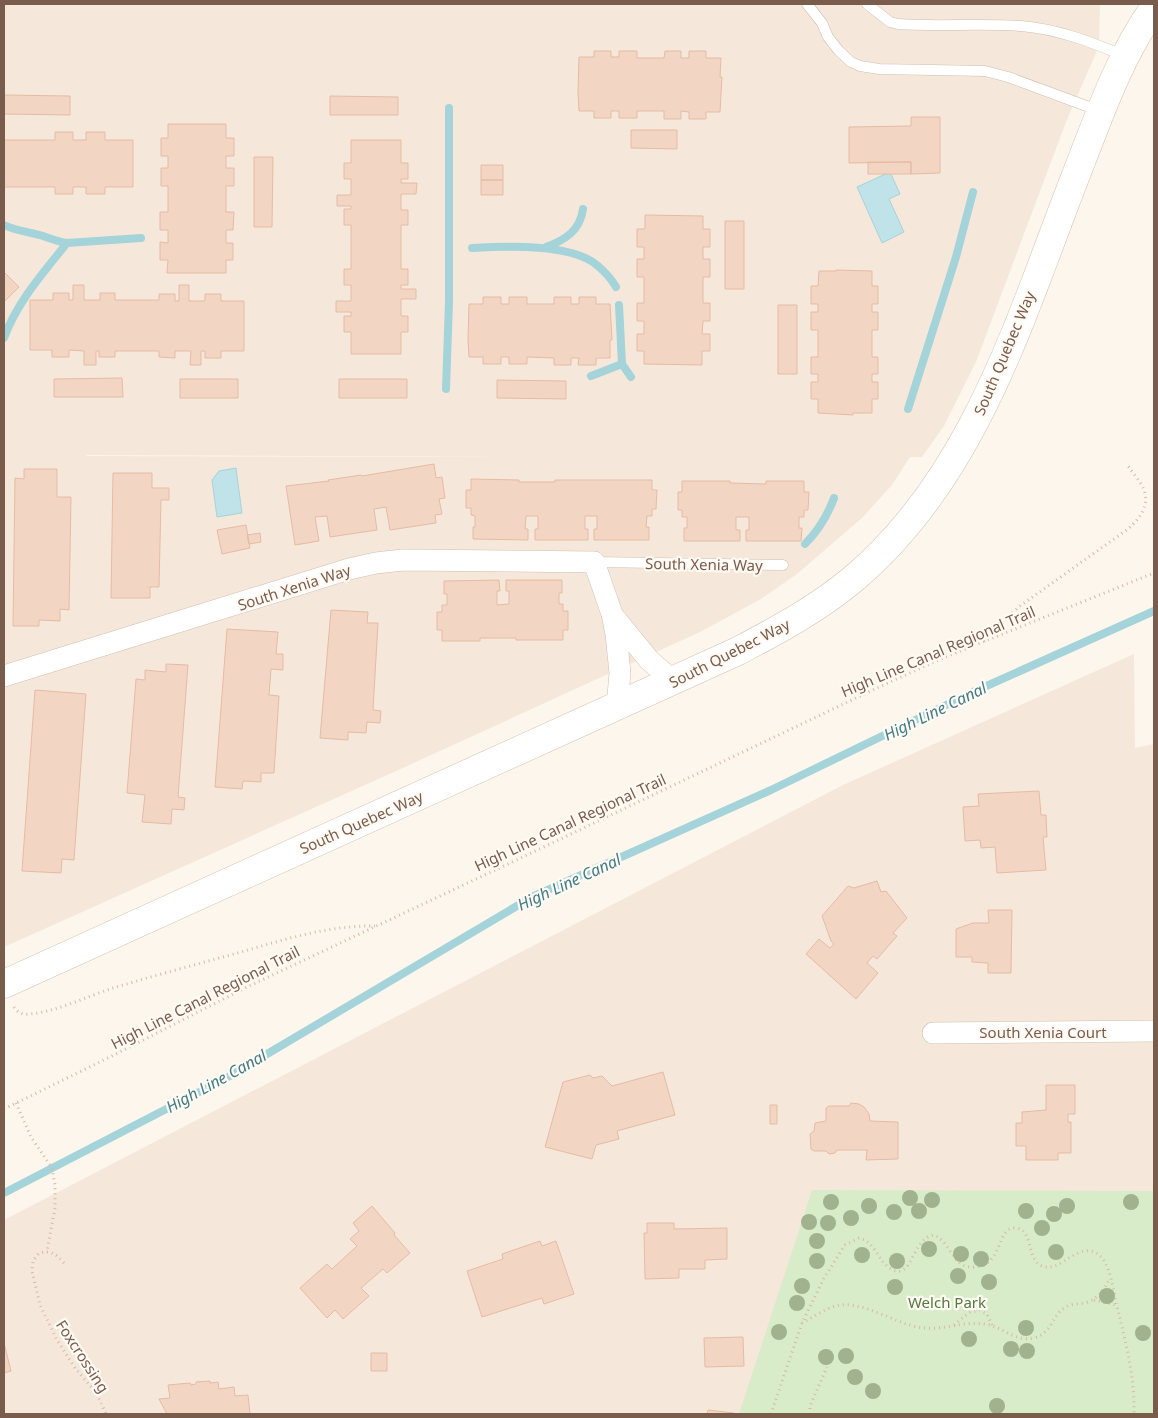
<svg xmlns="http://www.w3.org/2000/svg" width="1158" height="1418" font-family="'Noto Sans',sans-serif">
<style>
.residential{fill:#f5e8da;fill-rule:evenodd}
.green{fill:#d8ecc9}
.water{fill:#bfe3e8;stroke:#a5d3da}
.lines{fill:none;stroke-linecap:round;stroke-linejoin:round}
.stream{stroke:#a5d3da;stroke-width:8}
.building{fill:#f3d5c3;stroke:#e6bba3}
.lane-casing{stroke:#d1beb0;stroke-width:11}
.street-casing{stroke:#d1beb0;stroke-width:22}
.secondary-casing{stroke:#d6c0b0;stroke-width:29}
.path{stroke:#d9b8a5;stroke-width:3;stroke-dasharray:1 4;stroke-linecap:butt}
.lane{stroke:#fff;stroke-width:10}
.street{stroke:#fff;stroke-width:21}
.secondary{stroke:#fff;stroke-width:28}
.tree{fill:#a0b28e}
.labels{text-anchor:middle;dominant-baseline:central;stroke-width:4.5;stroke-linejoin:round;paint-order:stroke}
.street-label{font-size:15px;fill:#7a5c4d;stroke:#fffaf3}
.park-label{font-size:15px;fill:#537a41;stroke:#fffaf3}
.water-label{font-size:16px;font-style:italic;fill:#437c86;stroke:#fffaf3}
</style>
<rect width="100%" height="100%" fill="#fdf6ec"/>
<!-- residential -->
<path class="residential" d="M4,4H1100L1099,46L1066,122L976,362L944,426L922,457H910L892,485L862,518L797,574L761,599L702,631L394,772L4,947ZM87,456V455L529,457H420Z
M1134,654L1135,748L1154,744V1414H4V1220L843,785Z"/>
<!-- green -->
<path class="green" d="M812,1190L1154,1191V1414H739Z"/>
<!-- water -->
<path class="water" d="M890,172L900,194L889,199L904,232L882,243L857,187Z
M236,468L242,513L217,517L212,480L219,471Z"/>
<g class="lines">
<!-- stream -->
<path class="stream" d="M4,225C16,231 30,232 43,236C52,239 58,242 67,243L141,238
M546,247C565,240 580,231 583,209
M472,248C505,246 573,243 598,266C605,272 612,280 616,287
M619,305L622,364L631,377
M4,338C17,302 43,273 67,243
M591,376L622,364
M446,389L449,302V108
M908,409L956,257L973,192
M805,544C819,530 827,517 834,498
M4,1193L230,1076L532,897L771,790L973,692L1154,611"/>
</g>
<!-- building -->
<path class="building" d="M594,51H611V57H619V51H637V58H664L665,51H681V58H689V51H706V58H721L720,77H722L720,112H706V119H689V112L681,111V119H664V111H637V118H619V111H611V118H594V111H579L578,93L579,57H594Z
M4,95L70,96V115L4,114Z
M330,96L398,97V115H330Z
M911,117H940V173L911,174V162L849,163V127L911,126Z
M168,124H226V138H234V156H226V168H234V186H226V212H234L233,230H226V243H233V260H226V273H167L168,260H160V242L168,243V230H160V212H168V186H161V168H168V156H161V138H168Z
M631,130H677V149L631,148Z
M55,132H73V140H86V132H105V140H133V187H105V194H86V187H73V194H55V187H4V140H55Z
M351,140H401V163H408V179H401V183H417L416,194H401V210H408V225H401V269H408V285H401V289H416V299H401V316H408V332H401V354H351V332H344V316H351V312H336V301H351V285H344V269H351V225H344V209H351V206H337V195H351V179H344V163H351Z
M254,157H273L272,227H254Z
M868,162H911V174H868Z
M481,165H503V180H481Z
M481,180H503V195H481Z
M645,215L703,216V229H710V247H703V259H710V277H703V303H710V321H703L702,334H710V351H702V365L644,364V351H637V334H644V321H637V303H644V277H637V259H644V247H637V229H645Z
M725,221H744V289H725Z
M836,270L872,271V286H878V304H872V312H878V330H872V357H878V374H872V382H878V399H872V413H853V415L818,413V399H811V382H818V374H811V357H818V330H811V312H818V304H811V286H818L819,271H836Z
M4,272L19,287L4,302Z
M73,285H84V300H100V293H115V300H159V294H175V301H179V285H189V301H205V294H221V301H244V351H221V358H205V351H201V365H190L191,351H175V358L159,357V351H115V357H99V351H96V365H84V351L69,350V357H52V350H30V300H53V293H69V300H73Z
M483,297H501V304H509V297H527V304H554V297H571V304H579V297H596V304H610L612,340H610V358H596V365H578L579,358H571V365H554V358L527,357V364H509V357H501V364H483V357H469L468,339L469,304H483Z
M778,305H797V374H778Z
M122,378L123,397H54V379Z
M180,379H238V398H180Z
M339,379H407V398H339Z
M497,380L566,381V399L497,398Z
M434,464L436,478L442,477L445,498L439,499L442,514L435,515L436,523L390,530L386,507L374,509L377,530L330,537L327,516L315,517L319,541L295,545L286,486L329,481L328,480L361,475L362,476Z
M24,469H57V497H71L69,610L60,609V621L39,620V626H13L15,478L24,479Z
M113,473H152V488H169V500H161L159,587H150V598H111Z
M471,479L519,480V482H555V480H652V490H657L656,509H652V516H647L646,527H649V540H594V529H597V516H585V529H588V540H535V529H538V516H526L525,529H528V540L473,539V527H475V516L471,515V508H466V490H471Z
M682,481H730V483L766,484V481H804V492H809L808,510H804V517H799V528H802L801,541H746V530H749V517H736V530H740V541H684V528H687V517H682V510H678V492H682Z
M246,525L250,548L222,554L217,530Z
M260,533L261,542L249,544L247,535Z
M499,580L500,591H497V605L509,604V591H506V580H562V593H559V604H563V611H568V630H563V640H516V638H480V641H442V630H437V612H442V605H447V594H444V581Z
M331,610L368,612L367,623H378L373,710L381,711L380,723L367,722L366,733L348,732V740L320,738Z
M227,629L278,632L276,654H283V670L271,669L269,695L279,696L274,773H261V782L243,781L242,789L215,787Z
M166,664L188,665L178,797L185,798L184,810L172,809L171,824L142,822L145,795L127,793L136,679L145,680V670L166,672Z
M35,690L86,694L74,860L62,859L61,873L22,871Z
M1039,791L1041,815H1046L1047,837H1043L1046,870L997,873L995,847L981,848L980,840L965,841L963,807L979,806L978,794Z
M877,881L881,892L886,891L907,918L893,933L897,936L877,959L873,956L867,963L878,973L856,999L806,954L819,939L830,948L834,944L831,941L822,916L848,886L854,888Z
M988,910H1012L1011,973H988V963L972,962V957H956V929L973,923H989Z
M663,1072L675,1115L617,1131L619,1139L596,1145L592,1159L545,1147L563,1082L590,1075L593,1078L602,1076L612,1086Z
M1046,1085H1075V1114H1068V1122H1071V1153H1058V1160H1026V1146H1016V1123H1022V1112L1046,1110Z
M851,1103L859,1104L864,1107L869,1114L870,1121L898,1122V1159L866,1160L867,1150H837L835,1153L829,1154L826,1151H814L811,1149L810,1134L814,1131L815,1123L826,1121V1108L829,1106H849Z
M770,1105H777V1124H770Z
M372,1206L395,1233L394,1235L410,1253L387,1273L383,1269L361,1288L369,1296L343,1319L335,1310L327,1318L300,1288L327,1264L332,1269L357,1246L350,1239L359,1231L353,1223Z
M647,1223H674V1229L727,1228V1259L705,1260V1269H679V1278L645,1279L644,1233H647Z
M540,1241L542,1246L556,1241L574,1294L544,1304L542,1298L482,1317L467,1271L503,1259L502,1254Z
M743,1337L744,1366L705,1367L704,1338Z
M4,1343L11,1371L4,1373Z
M371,1353H387V1371H371Z
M210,1381V1383L218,1382L219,1389L234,1387L235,1396L248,1395L250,1414H167L159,1399L170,1398L168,1385L190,1383L191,1385L196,1384V1382Z
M708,1410L734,1413V1414H707Z"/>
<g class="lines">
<!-- lane casing -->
<g class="lane-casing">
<path id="lane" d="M807,4L822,23L828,37L839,51L851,62L860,66L879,69L985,71L1008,77L1100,111
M867,4L890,22L898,24C939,27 980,23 1021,26C1058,29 1091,42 1125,56
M594,562L783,565"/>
</g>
<!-- street casing -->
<g class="street-casing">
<path id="street" d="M614,617L649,660L673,681
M4,676L349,569L376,563L403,560L594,562L612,614L616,634L620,673L617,707
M933,1033L1154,1031"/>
</g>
<!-- secondary casing -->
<g class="secondary-casing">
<path id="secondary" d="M4,984L738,651C778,630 817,609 852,580C973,479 1019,322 1074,180C1097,122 1117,60 1154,8"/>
</g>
<!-- path -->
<path class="path" d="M984,641L997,626L1020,606L1128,529C1139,519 1150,506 1144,490C1141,482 1133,473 1128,466
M14,1007C18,1013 23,1015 30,1014C56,1012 88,996 113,988C153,976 194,965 234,954C280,941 327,925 375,926
M16,1103L31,1137L52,1168L55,1185V1208L47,1251
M4,1109L116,1054L247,987L525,856L877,688L943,658L1154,573
M64,1263C56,1254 51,1250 39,1253L33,1261L32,1271L40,1305L57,1340L75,1368L97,1394L106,1414
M1094,1300L1116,1305
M802,1323C814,1317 827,1307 840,1305C867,1302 896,1325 924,1328C944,1330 964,1321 984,1324C1003,1326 1013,1342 1034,1338C1052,1334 1052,1314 1066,1307C1071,1304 1078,1304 1084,1303C1098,1300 1104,1290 1110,1278
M954,1325L968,1313L979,1310L987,1314L992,1325
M771,1414L802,1323L824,1278L845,1245L859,1238C876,1242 878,1263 893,1270C913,1279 912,1238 934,1235C952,1243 952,1270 976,1267C1004,1264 996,1226 1016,1228C1034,1230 1026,1260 1042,1266C1058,1273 1073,1248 1091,1251C1096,1252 1100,1255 1103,1259C1111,1271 1113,1289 1116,1302C1125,1340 1135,1376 1134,1414
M810,1414V1406L827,1367"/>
<!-- lane -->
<use href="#lane" class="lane"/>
<!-- street -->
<use href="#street" class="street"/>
<!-- secondary -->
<use href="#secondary" class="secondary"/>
</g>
<!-- trees -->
<g class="tree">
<circle cx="910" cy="1198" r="8"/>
<circle cx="932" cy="1200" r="8"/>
<circle cx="831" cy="1202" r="8"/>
<circle cx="1131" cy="1202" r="8"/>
<circle cx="869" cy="1206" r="8"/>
<circle cx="1067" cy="1206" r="8"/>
<circle cx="919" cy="1211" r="8"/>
<circle cx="1026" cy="1211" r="8"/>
<circle cx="894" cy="1212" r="8"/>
<circle cx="1054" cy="1214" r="8"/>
<circle cx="851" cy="1218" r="8"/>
<circle cx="809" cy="1222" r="8"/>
<circle cx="828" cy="1223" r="8"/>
<circle cx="1042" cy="1228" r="8"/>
<circle cx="817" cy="1241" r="8"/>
<circle cx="929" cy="1249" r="8"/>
<circle cx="1056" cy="1252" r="8"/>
<circle cx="961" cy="1254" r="8"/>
<circle cx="862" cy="1255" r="8"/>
<circle cx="981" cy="1259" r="8"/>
<circle cx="817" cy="1261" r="8"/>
<circle cx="897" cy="1261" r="8"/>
<circle cx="958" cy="1276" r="8"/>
<circle cx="989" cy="1282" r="8"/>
<circle cx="802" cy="1286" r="8"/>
<circle cx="895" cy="1287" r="8"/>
<circle cx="1107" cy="1296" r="8"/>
<circle cx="797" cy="1303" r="8"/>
<circle cx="1026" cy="1328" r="8"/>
<circle cx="779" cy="1332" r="8"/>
<circle cx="1143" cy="1333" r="8"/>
<circle cx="969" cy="1339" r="8"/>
<circle cx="1011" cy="1349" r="8"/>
<circle cx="1027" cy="1351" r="8"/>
<circle cx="846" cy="1356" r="8"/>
<circle cx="826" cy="1357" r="8"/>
<circle cx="855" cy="1377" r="8"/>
<circle cx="873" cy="1391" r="8"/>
<circle cx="997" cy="1406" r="8"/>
</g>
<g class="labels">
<!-- street labels -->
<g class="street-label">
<text transform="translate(1004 353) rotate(-67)">South Quebec Way</text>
<text transform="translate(704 564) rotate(1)">South Xenia Way</text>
<text transform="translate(294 587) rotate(-18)">South Xenia Way</text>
<text transform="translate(938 651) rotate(-23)">High Line Canal Regional Trail</text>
<text transform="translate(729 653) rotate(-27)">South Quebec Way</text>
<text transform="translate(361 822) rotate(-24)">South Quebec Way</text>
<text transform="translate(570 822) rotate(-25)">High Line Canal Regional Trail</text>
<text transform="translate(205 997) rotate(-27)">High Line Canal Regional Trail</text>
<text x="1043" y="1032">South Xenia Court</text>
<text transform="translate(83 1356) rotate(57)">Foxcrossing</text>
</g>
<!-- park labels -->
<g class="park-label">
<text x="947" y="1302">Welch Park</text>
</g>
<!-- water labels -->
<g class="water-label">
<text transform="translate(935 711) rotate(-26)">High Line Canal</text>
<text transform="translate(569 882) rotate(-25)">High Line Canal</text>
<text transform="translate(216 1081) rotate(-29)">High Line Canal</text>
</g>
</g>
<!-- border -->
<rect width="1158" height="1418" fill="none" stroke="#7a5c4d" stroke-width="10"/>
</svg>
